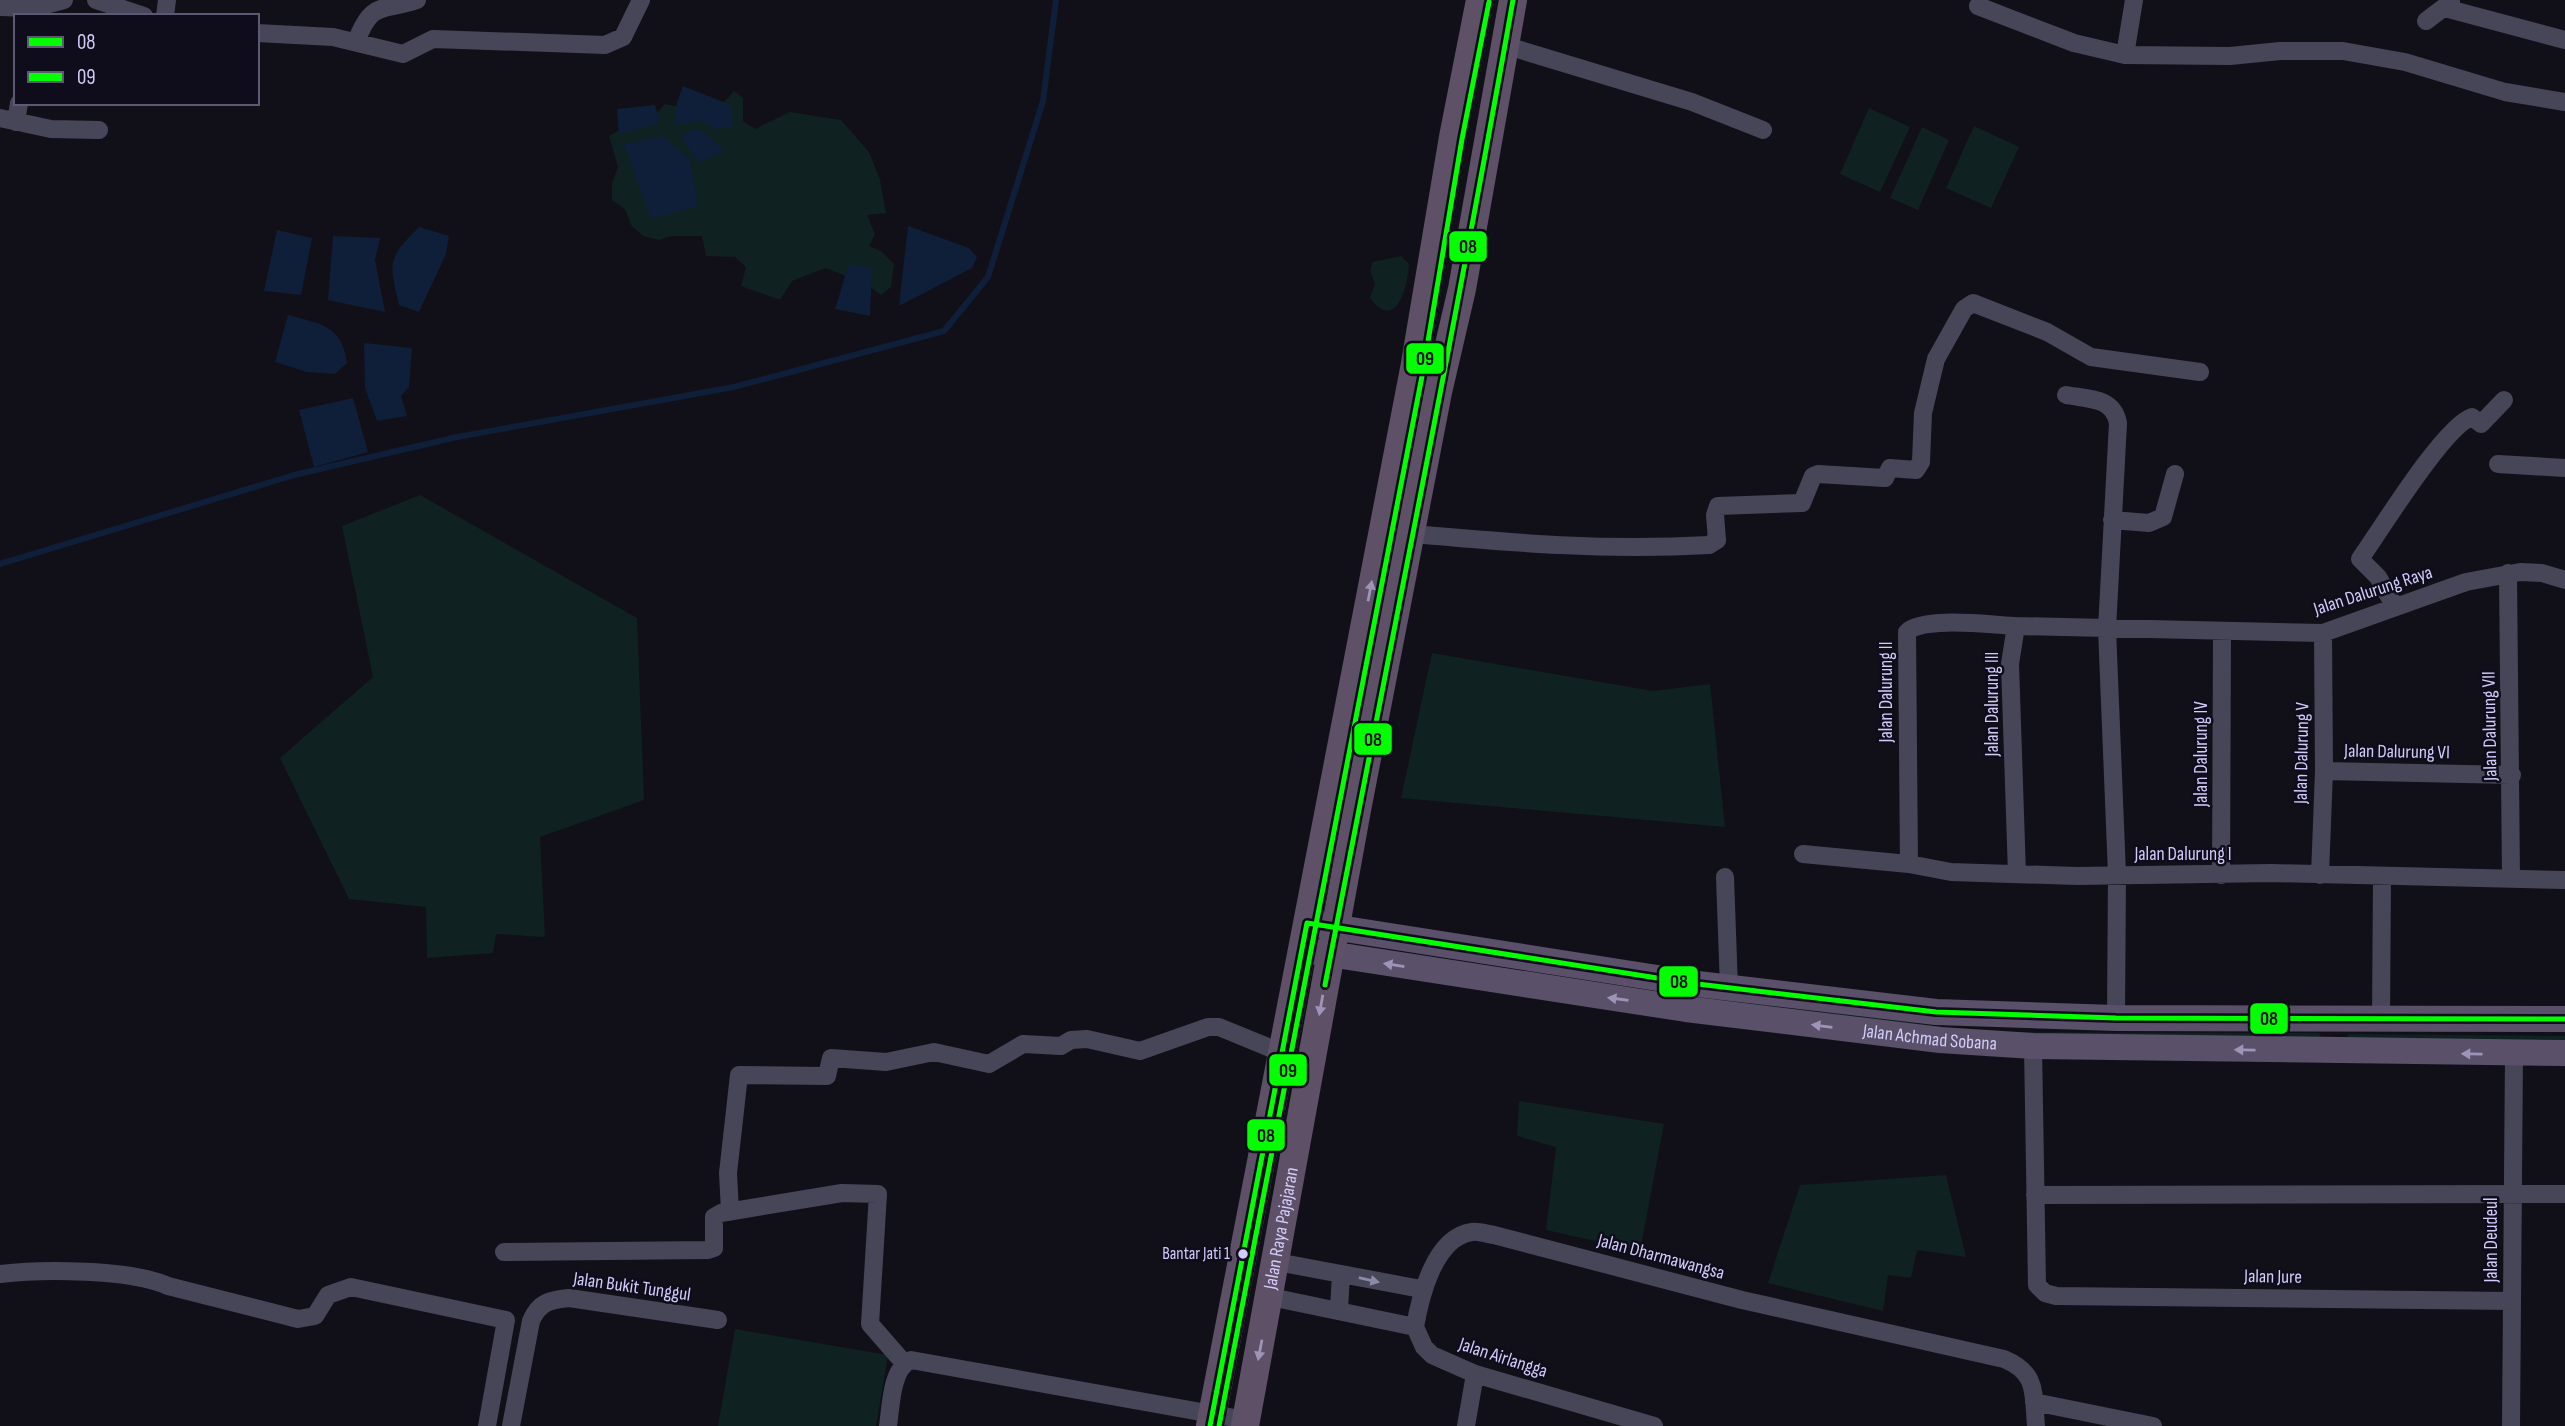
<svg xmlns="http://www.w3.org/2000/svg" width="2565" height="1426" font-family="'Sofia Sans Condensed',sans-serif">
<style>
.green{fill:#102122}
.water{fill:#0f1f39}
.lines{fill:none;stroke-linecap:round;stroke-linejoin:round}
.stream{stroke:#0f1f39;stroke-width:6}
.minor{stroke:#474658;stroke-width:18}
.primary{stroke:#5a5069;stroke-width:26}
.trunk{stroke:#5e5066;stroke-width:28}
.bus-1-casing{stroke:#0f0d1b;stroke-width:10}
.bus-2-casing{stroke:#0f0d1b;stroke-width:10}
.bus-1{stroke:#04ff00;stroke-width:5}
.bus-2{stroke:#04ff00;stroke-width:5}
.oneway{fill:#9e94b7}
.oneway2{fill:#9c94b9}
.oneway3{fill:#8c89a9}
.bus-dot{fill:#d2ccfa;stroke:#0f0d1b;stroke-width:2.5}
.labels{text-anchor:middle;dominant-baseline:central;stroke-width:5;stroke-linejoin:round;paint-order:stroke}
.bus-label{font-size:17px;fill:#d2ccfa;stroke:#0f0d1b;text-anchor:end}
.street-label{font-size:19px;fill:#d2ccfa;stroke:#0f0d1b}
.line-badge{stroke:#0f0d1b;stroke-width:2.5}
.pale-badge-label{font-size:19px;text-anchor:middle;font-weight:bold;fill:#111}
</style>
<rect width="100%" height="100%" fill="#111018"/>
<!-- green -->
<path class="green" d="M734,91L743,98V121L755,129L790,112L841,120L869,152L880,180L886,213L867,215L875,234L869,246L881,251L894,264L891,287L881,295L865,283L825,268L792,281L780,300L741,286L746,267L735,257L706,256L702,236H672L659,240L643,236L631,225L625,209L612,200V183L618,167L609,136L628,125L649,122L665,104L714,113Z
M1869,108L1910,127L1880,192L1840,174Z
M1974,126L2019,147L1991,208L1946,188Z
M1922,127L1949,140L1918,210L1890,198Z
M1401,256L1409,264C1408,284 1397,334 1370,298L1375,284L1370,270L1373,262Z
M420,495L637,618L644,800L540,837L545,937L496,934L493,953L427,958L426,907L349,899L280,758L373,677L342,526Z
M1432,653L1653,691L1710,684L1725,827L1401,798Z
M1709,994L1979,1032L2319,1033L2321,1037H1981L1707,999Z
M2349,1034L2565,1036V1042L2346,1038Z
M1519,1101L1664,1124L1640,1251L1546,1230L1556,1147L1517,1136Z
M1946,1175L1966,1257L1917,1250L1911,1278L1888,1275L1883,1311L1768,1283L1800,1185Z
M735,1329L888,1355L876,1426H718Z"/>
<!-- water -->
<path class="water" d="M683,86L731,105L733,126L715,129L702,121L675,125L677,103Z
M655,105L660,123L619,134L617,109Z
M699,129L724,150L699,163L680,135Z
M663,136L690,159L698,206L651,219L624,144Z
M908,226L969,248L977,257L972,268L899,306Z
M419,227L449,236L446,254L419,312L399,305C389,261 387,259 419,227Z
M277,230L312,238L301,295L264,291Z
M333,236L380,238L375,260L385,312L328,300Z
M849,264L872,268L870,316L835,309Z
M288,315C321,324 342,325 347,363L335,374L307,372L275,362Z
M364,343L412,348L409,387L401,396L407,416L377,421L365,388Z
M353,398L368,452L314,467L299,410Z"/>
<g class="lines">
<!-- stream -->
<path class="stream" d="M0,564L294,475L457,437L734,387L944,331L988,277L1043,101L1056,0"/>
<!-- minor -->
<path class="minor" d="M96,0L144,16
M1978,6L2074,43L2125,55L2230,56L2280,51H2343L2405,62L2505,92L2565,102
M0,7L34,8L64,0
M2445,8L2565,40
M165,16L167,0
M2426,21L2451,2
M257,33L333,37L403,54L433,39L605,45L623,37L641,0
M356,42C372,0 381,12 417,0
M1504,45L1692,102L1763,130
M2125,55L2134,0
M0,118L51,129L99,130
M16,122L19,103
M2066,395C2088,399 2113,397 2118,423L2107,629L2117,874L2116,1018
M2498,464L2565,468
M2112,520L2149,523L2163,517L2175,474
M1413,534C1514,543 1606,551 1709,545L1717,540L1715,515L1718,506L1802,503L1813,476L1818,474L1885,478L1890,468L1916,470L1921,462L1923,413L1936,359L1964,309L1973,303L2047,332L2091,357L2200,372
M2508,573L2511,879
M2394,605L2378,577L2360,559C2380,531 2444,426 2472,417L2481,424L2504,400
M2324,771L2512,775
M1803,854L1909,864L1951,872L2077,876L2272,873L2565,880
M1909,864L1907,632C1923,616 1992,625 2016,626
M2017,874L2010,664L2016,626L2323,633L2466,582L2520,572L2542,573L2565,580
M2221,875L2222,632
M2320,875L2324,771L2323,633
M1725,877L1729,988
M2381,1018L2382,876
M2033,1046L2037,1285L2045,1293L2056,1296L2512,1301
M2035,1195L2565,1194
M730,1211L728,1173L739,1075L827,1076L831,1058L886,1062L934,1052L989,1064L1023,1044L1061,1046L1071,1040L1087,1039L1140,1051L1208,1027H1219L1280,1052
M504,1252L708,1250L714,1248V1217L721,1213L842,1193L878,1194L870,1324L904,1363
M1277,1262L1421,1289
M0,1274C41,1269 131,1269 168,1286L298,1319L315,1316L328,1295L351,1287L506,1320L487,1426
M1271,1297L1415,1327
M1339,1310L1341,1274
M1415,1327C1420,1298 1434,1237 1472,1232C1478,1231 1487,1234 1494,1235L1742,1300L2004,1359C2038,1373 2033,1393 2036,1426
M1415,1327L1424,1347L1432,1355L1475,1374L1654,1426
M2034,1402L2153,1426
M511,1426L531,1321C539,1302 550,1300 569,1298L718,1320
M888,1426C891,1407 891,1368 911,1360L1246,1420
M1466,1426L1475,1374
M2511,1426L2514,1054"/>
<!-- primary -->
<g class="primary">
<path d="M1307,923L1689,983L1936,1012L2116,1018L2565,1019"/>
<path id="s1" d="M1310,951L1686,1009L1940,1040L2033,1046L2565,1053"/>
</g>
<!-- trunk -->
<g class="trunk">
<path d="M1210,1426L1414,369L1453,137L1480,0"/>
<path id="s2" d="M1245,1426L1357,810L1438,392L1462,289L1513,0"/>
</g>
<!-- bus-1 casing -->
<g class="bus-1-casing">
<path id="bus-1" d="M1325,985C1388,657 1455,329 1513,0
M1210,1426L1307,923L1689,983L1936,1012L2116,1018L2565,1019"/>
</g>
<!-- bus-2 casing -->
<g class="bus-2-casing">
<path id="bus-2" d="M1219,1426L1423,371L1462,139L1489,2"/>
</g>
<!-- bus-1 -->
<use href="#bus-1" class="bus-1"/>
<!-- bus-2 -->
<use href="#bus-2" class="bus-2"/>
</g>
<!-- one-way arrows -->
<defs><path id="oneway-solid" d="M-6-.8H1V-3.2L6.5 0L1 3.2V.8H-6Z" transform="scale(1.75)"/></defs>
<g class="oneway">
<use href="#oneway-solid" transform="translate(1370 591) rotate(-79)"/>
<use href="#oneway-solid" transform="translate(1321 1005) rotate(100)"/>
<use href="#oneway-solid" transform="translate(1260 1350) rotate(101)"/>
</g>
<g class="oneway2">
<use href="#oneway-solid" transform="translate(1394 965) rotate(-171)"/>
<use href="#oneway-solid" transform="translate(1618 999) rotate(-172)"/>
<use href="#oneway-solid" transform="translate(1822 1026) rotate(-173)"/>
<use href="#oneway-solid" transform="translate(2245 1050) rotate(-179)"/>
<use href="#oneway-solid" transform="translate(2472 1054) rotate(-179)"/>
</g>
<use class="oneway3" href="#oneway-solid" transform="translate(1369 1280) rotate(13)"/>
<!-- markers -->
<circle class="bus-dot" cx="1243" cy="1254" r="6"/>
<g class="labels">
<!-- bus labels -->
<g class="bus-label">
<text x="1230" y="1254">Bantar Jati 1</text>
</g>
<!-- street labels -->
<g class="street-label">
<text transform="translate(2373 591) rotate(-18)">Jalan Dalurung Raya</text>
<text transform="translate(1886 692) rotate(-90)">Jalan Dalurung II</text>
<text transform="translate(1992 704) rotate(-90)">Jalan Dalurung III</text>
<text transform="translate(2490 726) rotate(-91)">Jalan Dalurung VII</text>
<text transform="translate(2397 752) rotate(1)">Jalan Dalurung VI</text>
<text transform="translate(2302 753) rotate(-89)">Jalan Dalurung V</text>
<text transform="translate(2201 754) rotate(-90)">Jalan Dalurung IV</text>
<text x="2183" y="854">Jalan Dalurung I</text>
<text stroke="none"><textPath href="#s1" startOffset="626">Jalan Achmad Sobana</textPath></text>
<text stroke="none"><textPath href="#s2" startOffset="201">Jalan Raya Pajajaran</textPath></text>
<text transform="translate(2491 1240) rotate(-90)">Jalan Deudeul</text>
<text transform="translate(1661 1257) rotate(15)">Jalan Dharmawangsa</text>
<text transform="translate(2273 1277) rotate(1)">Jalan Jure</text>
<text transform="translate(632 1287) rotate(8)">Jalan Bukit Tunggul</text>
<text transform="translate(1503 1358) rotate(18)">Jalan Airlangga</text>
</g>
</g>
<g class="line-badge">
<rect x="1448" y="230" width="40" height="33" rx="7" fill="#04ff00"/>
<rect x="1405" y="342" width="40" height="33" rx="7" fill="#04ff00"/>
<rect x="1353" y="722" width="40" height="34" rx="7" fill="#04ff00"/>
<rect x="1658" y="965" width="41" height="33" rx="7" fill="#04ff00"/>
<rect x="2249" y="1002" width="40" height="33" rx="7" fill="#04ff00"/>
<rect x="1268" y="1053" width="40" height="34" rx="7" fill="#04ff00"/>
<rect x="1246" y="1118" width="40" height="34" rx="7" fill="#04ff00"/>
</g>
<g class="pale-badge-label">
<text x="1468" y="253">08</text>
<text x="1425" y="365">09</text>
<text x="1373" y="746">08</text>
<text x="1679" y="988">08</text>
<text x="2269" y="1025">08</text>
<text x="1288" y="1077">09</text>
<text x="1266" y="1142">08</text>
</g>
<!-- legend -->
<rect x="14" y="14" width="245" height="91" fill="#0f0d1b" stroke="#5d5974" stroke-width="2"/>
<rect x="28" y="37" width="35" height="10" fill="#04ff00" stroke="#5d5974" stroke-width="2"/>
<text x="77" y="49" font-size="21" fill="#d2ccfa">08</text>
<rect x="28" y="72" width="35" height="10" fill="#04ff00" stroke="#5d5974" stroke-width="2"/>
<text x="77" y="84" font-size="21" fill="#d2ccfa">09</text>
</svg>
